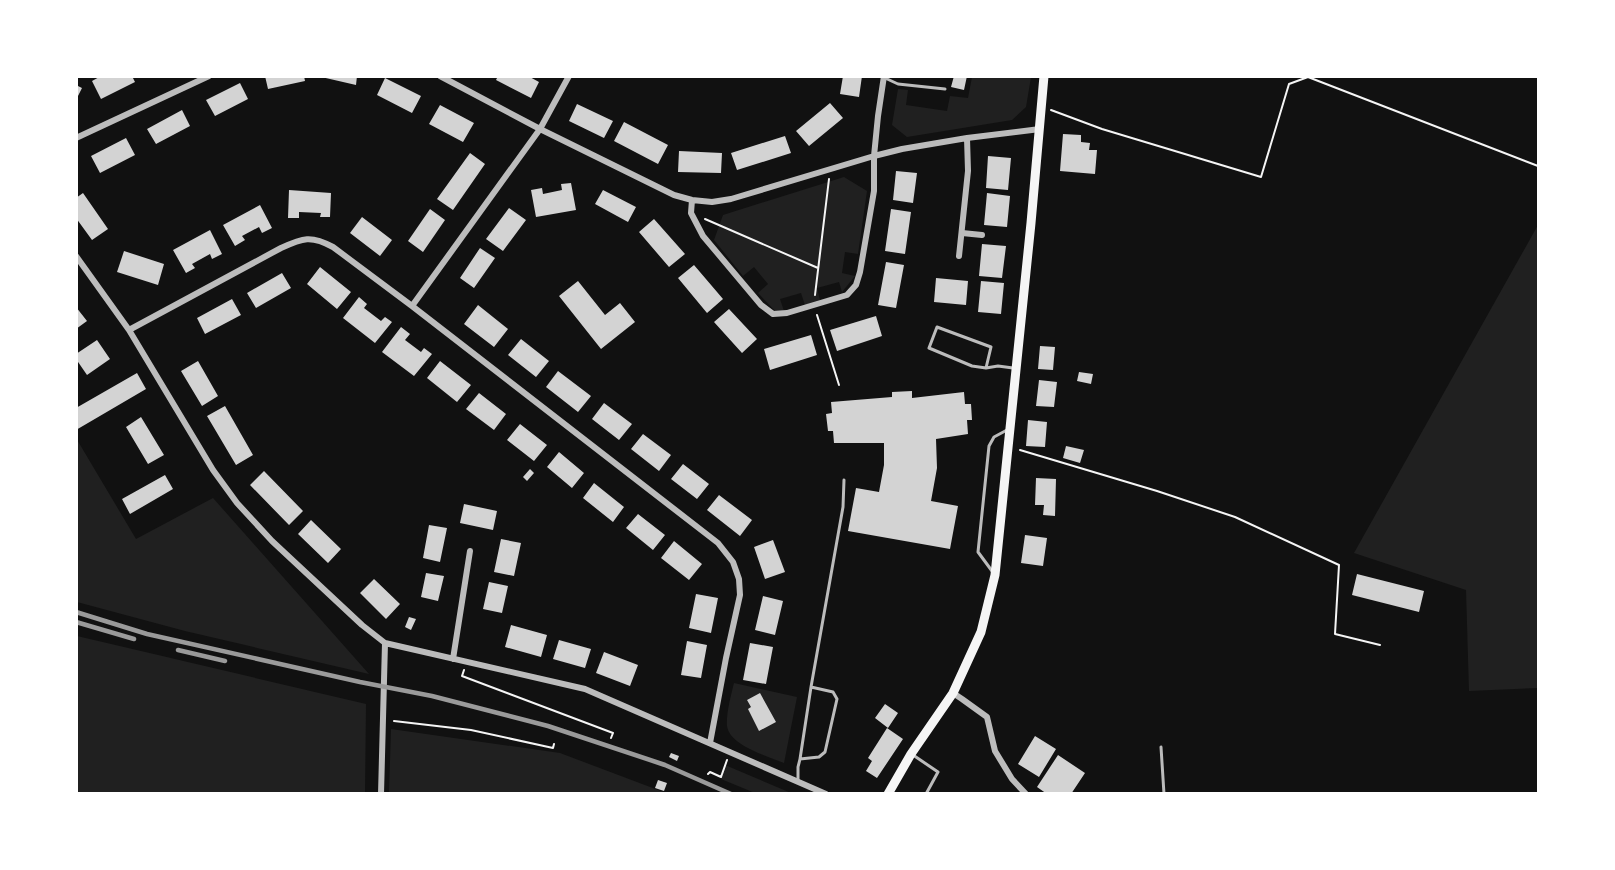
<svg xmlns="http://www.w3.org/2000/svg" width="1615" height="870" font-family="'Asap Condensed',sans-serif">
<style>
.green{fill:#202020}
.building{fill:#d3d3d3}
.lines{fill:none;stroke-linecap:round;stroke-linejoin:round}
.path{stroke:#f5f5f5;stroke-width:2}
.service{stroke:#bcbcbc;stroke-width:3}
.minor{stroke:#bcbcbc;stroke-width:6}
.primary{stroke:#f5f5f5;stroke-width:9}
.rail{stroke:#9a9a9a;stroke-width:4.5}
</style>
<rect width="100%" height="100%" fill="#111"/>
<!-- green -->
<path class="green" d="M972,77H1031L1026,107L1012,120L907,137L892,125L898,89L908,90L906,105L947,111L950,96L968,98Z
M844,177L867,191L858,254L845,252L842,273L855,276L842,292L839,282L817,288L820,300L805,305L801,293L780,299L784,311L776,312L758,293L768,284L754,267L743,276L714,240L723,215Z
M1538,225V688L1469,691L1466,590L1354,553Z
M76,438L136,539L213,498L369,674L185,631L77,602Z
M77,636L366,704L365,793H77Z
M734,683L797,697L784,763C768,756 730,746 727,726C726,714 731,695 734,683Z
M391,729L560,753L666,793H389Z
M725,765L791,793H755L721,779Z"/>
<!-- building -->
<path class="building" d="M101,76H132L135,82L101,99L92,81Z
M265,76H304L305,81L268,89Z
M317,76H357L356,85Z
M498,76H528L539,82L531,98L496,80Z
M843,76H862L859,97L840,94Z
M954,76H967L964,90L951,87Z
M385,78L421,96L412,113L377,95Z
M240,83L248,99L215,116L206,100Z
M76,85L82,88L76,100Z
M830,103L843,118L809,146L796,131Z
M577,104L613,121L604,138L569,121Z
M440,105L474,123L463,142L429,124Z
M182,110L190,126L156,144L147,129Z
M624,122L668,145L658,164L614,141Z
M1063,134L1081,135V142L1090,143L1089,150H1097L1095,174L1060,171Z
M785,136L791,153L737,170L731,153Z
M126,138L135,155L100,173L91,156Z
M679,151L722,153L721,173L678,172Z
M470,153L485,164L453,210L437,199Z
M988,156L1011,158L1008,190L986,188Z
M896,171L917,173L913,203L893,200Z
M571,183L576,210L536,217L531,190L542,188L543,194L562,190L561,184Z
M289,190L331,193L330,217H320L321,213L299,212V218H288Z
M603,190L636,207L628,222L595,204Z
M83,193L108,229L92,240L76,218V198Z
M987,193L1010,196L1007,227L984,225Z
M260,205L272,228L262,233L259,227L242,236L245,240L235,246L223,225Z
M509,208L526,220L503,251L486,239Z
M430,209L445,220L423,252L408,241Z
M891,209L911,212L905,254L885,251Z
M362,217L392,240L380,256L350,233Z
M654,219L685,254L669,267L639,232Z
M210,230L222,254L212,259L210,254L192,264L195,268L186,273L173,250Z
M982,244L1006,246L1002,278L979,276Z
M480,248L495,258L474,288L460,278Z
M124,251L164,264L158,285L117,272Z
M886,262L904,265L896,308L878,305Z
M694,265L723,299L707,313L678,278Z
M320,267L351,292L337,309L307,284Z
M282,273L291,288L256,308L247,293Z
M936,278L968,281L966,305L934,302Z
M578,281L605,315L620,303L635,322L601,349L559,296Z
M981,281L1004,283L1001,314L978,312Z
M359,297L367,304L364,308L381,321L385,317L392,322L375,343L343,318Z
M232,299L241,315L205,334L197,318Z
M478,305L508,329L494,347L464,324Z
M76,307L87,321L76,329Z
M729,309L757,339L742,353L714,322Z
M876,316L882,336L837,351L830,330Z
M401,327L410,334L405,340L421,352L424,348L432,354L414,376L382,352Z
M811,335L817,355L770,370L764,349Z
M521,339L549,361L536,377L508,355Z
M97,340L110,359L87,375L76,359V354Z
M1040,346L1055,347L1053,370L1038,369Z
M198,361L218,396L202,406L181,371Z
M440,361L471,385L457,402L427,378Z
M558,371L591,396L578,412L546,387Z
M1079,372L1093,374L1091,384L1077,381Z
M137,373L146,389L76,430V408Z
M1039,380L1057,382L1054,407L1036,406Z
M912,391V398L964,392L965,404H971L972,420H967L968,434L936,439L937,468L931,501L958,506L950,549L848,531L856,488L879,492L884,465V443H834L833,431H828L826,414L832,413L831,402L892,397V392Z
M479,393L506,414L494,430L466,409Z
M604,403L632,424L619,440L592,419Z
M225,406L253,455L236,465L207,416Z
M141,417L164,455L148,464L126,427Z
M1028,420L1047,422L1045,447L1026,446Z
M520,424L547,445L534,461L507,440Z
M643,434L671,455L659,471L631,449Z
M1066,446L1084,450L1080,463L1063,458Z
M559,452L584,473L572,488L547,467Z
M683,464L709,484L697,499L671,479Z
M530,469L534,473L527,481L523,477Z
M264,471L303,511L289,525L250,485Z
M165,475L173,489L130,514L122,499Z
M1036,478L1056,479L1055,516L1043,515L1044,505H1035Z
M594,483L624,507L613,522L583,498Z
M719,495L752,520L740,536L707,510Z
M464,504L497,511L493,530L460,523Z
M638,514L665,535L653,550L626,528Z
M311,520L341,549L328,563L298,534Z
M429,525L447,528L440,562L423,558Z
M1025,535L1047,538L1043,566L1021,563Z
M501,539L521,543L514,576L494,572Z
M773,540L785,572L765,579L754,547Z
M674,541L702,564L689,580L661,558Z
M426,573L444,576L438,601L421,597Z
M1357,574L1424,591L1419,612L1352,595Z
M374,579L400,604L386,619L360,593Z
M489,582L508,586L502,613L483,609Z
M696,594L718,598L711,633L689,628Z
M763,596L783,601L775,635L755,630Z
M409,617L416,619L411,630L405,627Z
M511,625L547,635L541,657L505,647Z
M559,640L591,649L585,668L553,659Z
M687,641L707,645L701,678L681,675Z
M750,643L773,647L766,684L743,680Z
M604,652L638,665L630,686L596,673Z
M760,693L776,722L759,731L748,709L751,707L747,700Z
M885,704L898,713L888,728L875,718Z
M887,728L903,739L877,778L866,771L872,761L868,758Z
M1035,736L1056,749L1039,777L1018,764Z
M671,753L679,756L677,761L669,757Z
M1058,755L1085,773L1071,794H1047L1037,787Z
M658,780L667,783L664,791L655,788Z"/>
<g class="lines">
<!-- path -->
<path class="path" d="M1051,110L1102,129L1261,177L1289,84L1308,77L1538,166
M705,219L818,268
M815,295L829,179
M817,315L839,385
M1020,450L1157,491L1235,517L1339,565L1335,634L1380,645
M464,670L462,676L613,733L611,738
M394,721L471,730L553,748L554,744
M708,774L710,772L721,777L727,760"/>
<!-- service -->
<path class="service" d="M885,78L898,84L945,89
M986,368L991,347L937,327L929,348L972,366L986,368L998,366L1013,368
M992,571L978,552L989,446L994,437L1007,430
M811,687L833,692L837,699L825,752L819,757L800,759L811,687L843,507L844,480
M1161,747L1164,794
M913,755L938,772L926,794
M798,781V767L800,759"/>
<!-- minor -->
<path class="minor" d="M440,76L540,129L674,195L692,200L712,202L731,199L874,156L902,149L967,138L1040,129
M76,138L209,76
M692,200L691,213L703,236L761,305L773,314L787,313L847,295L856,285L860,272L874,191V156L878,116L884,76
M962,233L982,235
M76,256L129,330L213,470L237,503L272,541L362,625L385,643L585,689L826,794
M959,256L968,171L967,138
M412,306L540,129L569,76
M129,330L281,248C303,238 311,235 333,247L412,306L718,543L733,562L739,579L740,595L726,658L710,743
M453,659L470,551
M953,693L962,699L987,717L995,751L1012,779L1026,794
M381,794L385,643"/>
<!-- primary -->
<path class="primary" d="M888,794L911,754L953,693L981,632L995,575L1031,223L1044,76"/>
<!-- rail -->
<path class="rail" d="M76,612L147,634L360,682L432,696L548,726L665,765L731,794
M76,622L134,639
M178,650L225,661"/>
</g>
<!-- border -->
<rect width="1615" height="870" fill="none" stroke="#ffffff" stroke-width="156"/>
</svg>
